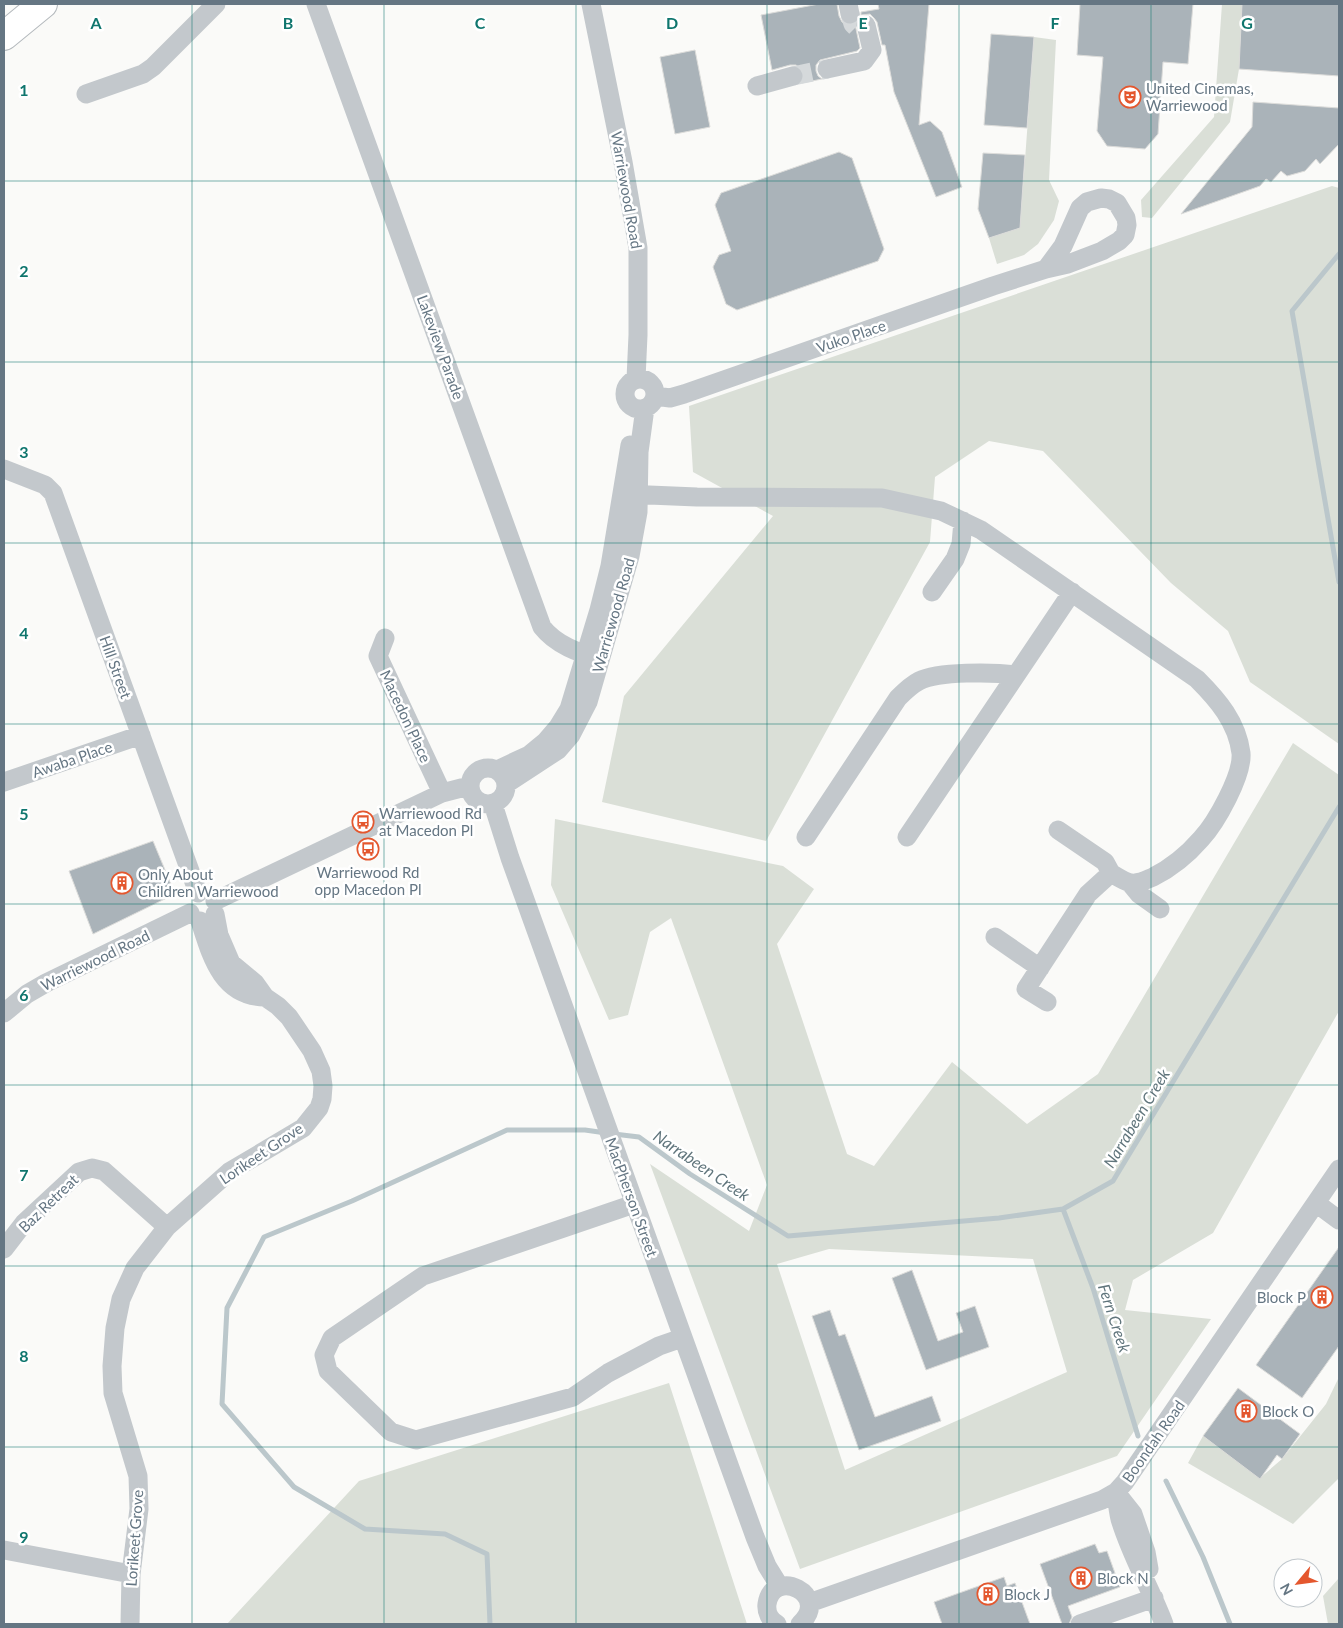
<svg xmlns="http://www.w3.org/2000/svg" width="1343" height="1628" font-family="Lato,sans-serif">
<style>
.green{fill:#dadfd7;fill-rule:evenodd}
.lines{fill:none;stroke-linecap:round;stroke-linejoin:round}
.stream{stroke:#bbc7cb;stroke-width:5}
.building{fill:#aab3b9;stroke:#dcdcda}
.minor-tunnel{stroke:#d5d9db;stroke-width:19;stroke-dasharray:19 9;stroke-linecap:butt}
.highway-casing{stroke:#b4b9bd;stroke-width:30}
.minor{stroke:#c3c8cc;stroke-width:19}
.highway{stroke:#fff;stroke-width:28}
.grid{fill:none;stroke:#0f766e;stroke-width:1;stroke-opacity:0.55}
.labels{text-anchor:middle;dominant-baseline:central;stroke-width:5;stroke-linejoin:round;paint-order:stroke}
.poi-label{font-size:15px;fill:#657683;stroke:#fff;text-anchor:start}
.street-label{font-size:15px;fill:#657683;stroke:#fff}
.water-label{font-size:16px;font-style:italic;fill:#60757c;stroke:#fff}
.grid-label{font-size:16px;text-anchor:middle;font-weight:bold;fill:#0f766e;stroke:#fff;stroke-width:5;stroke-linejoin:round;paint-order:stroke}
</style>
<rect width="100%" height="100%" fill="#fafaf8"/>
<!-- green -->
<path class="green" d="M1222,4H1242L1239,69L1230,122L1152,218L1142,217L1141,200L1214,117Z
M1034,37L1056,40L1049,180L1059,201L1054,220L1038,244L1024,255L997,264L989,238L1020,228Z
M1332,186L1339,188V744L1250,682L1228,631L1171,583L1043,451L989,441L935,477L930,542L766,841L602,802L624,696L773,516L693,472L689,406Z
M1293,743L1339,775V1011L1213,1233L1133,1280L1125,1310L1211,1319L1117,1456L800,1569L650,1164L749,1231L767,1185L671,918L650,932L628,1015L609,1020L551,885L555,819L783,866L814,889L777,944L847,1154L874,1166L952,1062L1027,1124L1098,1074ZM829,1249L1033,1259L1067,1372L845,1470L777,1264Z
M1339,1377V1478L1293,1524L1188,1463L1203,1436L1260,1478L1282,1459L1326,1404Z
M669,1383L747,1624H227L359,1481Z
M1339,1578V1624H1328L1323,1596Z"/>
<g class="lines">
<!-- stream -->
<path class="stream" d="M1339,254L1292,311L1339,582
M614,1134L639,1137L690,1174L788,1236L999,1218L1063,1209L1113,1181L1339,807
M1063,1209L1093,1288L1138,1436
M1166,1481L1203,1557L1230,1624
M490,1624L487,1554L445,1534L365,1529L294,1487L222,1404L227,1308L264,1237L352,1201L507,1130H585L606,1133"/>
</g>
<!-- building -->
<path class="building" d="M819,4H837L839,16L842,22L847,25L855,24L860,48L857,51L820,60L816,65V71L818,76L822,79L802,83L804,78V73L800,68L796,65H790L772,70L761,15Z
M878,4H929L919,125L930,121L942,132L962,187L936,197L894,92L885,45H882L877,22L874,18L870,14L861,15V12L879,9Z
M1080,4H1193L1188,64L1163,62L1158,134L1145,149L1107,146L1097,131L1103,57L1077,55Z
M1242,4H1339V76L1239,69Z
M991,34L1034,37L1027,128L984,125Z
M695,50L710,127L675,134L660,57Z
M1253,102L1339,108V144L1320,164L1316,159L1305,171L1287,176L1281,171L1271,182L1266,179L1260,186L1181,214L1252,127Z
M839,152L852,158L884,249L878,261L737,310L726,304L713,267L719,255L731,251L715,205L721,193Z
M983,153L1025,155L1020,228L989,238L978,209Z
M153,841L175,894L93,934L69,871Z
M1339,1247V1346L1302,1398L1256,1365Z
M912,1270L938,1341L963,1332L956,1313L975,1306L989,1347L926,1370L892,1278Z
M830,1310L839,1336L845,1334L875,1417L932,1396L941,1421L859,1450L812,1316Z
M1238,1388L1300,1434L1282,1459L1277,1455L1260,1479L1203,1436Z
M1095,1544L1099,1553L1107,1551L1120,1587L1068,1606L1072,1617L1069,1624H1062L1040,1564Z
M1004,1577L1007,1586L1015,1583L1030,1624H942L934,1602Z"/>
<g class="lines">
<!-- minor-tunnel -->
<path class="minor-tunnel" d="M850,14L853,24L856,27
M793,76L827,69"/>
<!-- highway casing -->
<g class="highway-casing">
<path id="highway" d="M4,36L43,4"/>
</g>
<!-- minor -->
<path class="minor" d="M316,4L542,627C556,645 579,653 600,659
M591,4L623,162L638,248V335L636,379
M848,4L850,14
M827,69L864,61L872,50L866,25
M757,86L793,76
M86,94L143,74L153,67L216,4
M625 394a15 15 0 1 1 30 0a15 15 0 1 1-30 0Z
M655,396L670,398L684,394L993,286L1046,269L1068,264L1102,251L1119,241L1125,235L1127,225L1126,218L1117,203L1109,199L1101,198L1087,202L1080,208L1063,246L1046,269
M4,469L45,485L53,493L198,893
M638,496L649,495L697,497L882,498L941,511L981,530L1197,679C1218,700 1237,722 1241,753C1243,775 1216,823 1201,839C1188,854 1171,868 1153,877C1146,880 1139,884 1131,883C1125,882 1116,876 1111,873L1088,894L1026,989L1047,1002
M932,592L955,559L961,544L963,521
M385,638L378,656L442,793
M470 786a18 18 0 1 1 36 0a18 18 0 1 1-36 0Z
M497,770L529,755L546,741L558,727L569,709L599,610L610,566L630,445
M4,782L141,735
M506,784L558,750L571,735L588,702L630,556L638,512L639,452L645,408
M493,804L510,858L755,1537L767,1566L780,1587
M1058,830L1105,862L1111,873
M806,837L898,698C904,692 911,685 919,681C938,671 994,672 1016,675
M907,837L1072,592
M1130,883L1139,894L1160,909
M215,901L442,793L469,786
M200,921C211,955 221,996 265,997
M995,937L1040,968
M4,1013L27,994L46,983L190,913
M1316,1203L1339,1220
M634,1204L423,1276L332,1338L324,1355L328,1371L391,1432L416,1440L573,1397L608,1373L659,1346L682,1338
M4,1249L24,1223L79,1172L92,1168L104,1171L167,1227
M1116,1492C1117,1501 1118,1511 1120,1519C1131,1556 1151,1589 1164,1624
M1118,1495L1133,1514L1146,1552L1149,1569
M4,1550L131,1574
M809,1603L1102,1500L1116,1492L1125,1482L1339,1169
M130,1624L131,1574L139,1509L138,1476L113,1393L112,1366L115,1328L121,1299L135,1268L167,1227L229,1172L303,1128L319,1108L322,1099L323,1086L321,1071L312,1051L289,1017L278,1006L265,997L255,983L231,963L219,935L215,914
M777,1624C770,1620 766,1612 767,1604C773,1566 832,1595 800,1624
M1080,1624L1154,1598"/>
<!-- highway -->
<use href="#highway" class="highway"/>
</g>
<!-- grid -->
<path class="grid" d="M192,4V1624M384,4V1624M576,4V1624M767,4V1624M959,4V1624M1151,4V1624M4,181H1339M4,362H1339M4,543H1339M4,724H1339M4,904H1339M4,1085H1339M4,1266H1339M4,1447H1339"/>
<!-- icons -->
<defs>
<g id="theatre-ring" transform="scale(1.125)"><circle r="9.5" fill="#fff" stroke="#e4572e" stroke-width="1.5"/><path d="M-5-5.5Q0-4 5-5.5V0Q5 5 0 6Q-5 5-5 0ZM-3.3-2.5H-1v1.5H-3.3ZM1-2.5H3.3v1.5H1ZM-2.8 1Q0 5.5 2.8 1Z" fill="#e4572e"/></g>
<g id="bus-ring" transform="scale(1.125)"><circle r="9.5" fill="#fff" stroke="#e4572e" stroke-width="1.5"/><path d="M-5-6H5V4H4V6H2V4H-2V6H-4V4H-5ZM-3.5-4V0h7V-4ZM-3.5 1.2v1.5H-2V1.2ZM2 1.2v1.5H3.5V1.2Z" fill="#e4572e"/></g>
<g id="building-ring" transform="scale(1.125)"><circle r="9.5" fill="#fff" stroke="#e4572e" stroke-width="1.5"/><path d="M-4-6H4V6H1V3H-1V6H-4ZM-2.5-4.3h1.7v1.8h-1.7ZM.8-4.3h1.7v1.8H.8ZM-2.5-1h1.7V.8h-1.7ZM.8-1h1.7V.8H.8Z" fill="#e4572e"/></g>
</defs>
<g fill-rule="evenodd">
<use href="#theatre-ring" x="1130" y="97"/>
<use href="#bus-ring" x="363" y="822"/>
<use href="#bus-ring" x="368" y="849"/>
<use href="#building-ring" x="122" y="883"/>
<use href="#building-ring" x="1322" y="1297"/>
<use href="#building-ring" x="1246" y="1411"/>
<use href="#building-ring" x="1081" y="1578"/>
<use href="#building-ring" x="988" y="1594"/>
</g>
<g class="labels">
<!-- poi labels -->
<g class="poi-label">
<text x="1146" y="88">United Cinemas,<tspan x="1146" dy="17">Warriewood</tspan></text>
<text x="379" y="813">Warriewood Rd<tspan x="379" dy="17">at Macedon Pl</tspan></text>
<text x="368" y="872" text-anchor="middle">Warriewood Rd<tspan x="368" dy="17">opp Macedon Pl</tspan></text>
<text x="138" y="874">Only About<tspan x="138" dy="17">Children Warriewood</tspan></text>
<text x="1306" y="1297" text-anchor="end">Block P</text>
<text x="1262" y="1411">Block O</text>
<text x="1097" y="1578">Block N</text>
<text x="1004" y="1594">Block J</text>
</g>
<!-- street labels -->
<g class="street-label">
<text transform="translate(627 190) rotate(80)">Warriewood Road</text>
<text transform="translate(851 336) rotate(-19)">Vuko Place</text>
<text transform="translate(441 347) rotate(70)">Lakeview Parade</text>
<text transform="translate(613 615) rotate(-74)">Warriewood Road</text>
<text transform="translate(116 667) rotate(70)">Hill Street</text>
<text transform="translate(406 716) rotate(65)">Macedon Place</text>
<text transform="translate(72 759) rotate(-19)">Awaba Place</text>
<text transform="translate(95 960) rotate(-26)">Warriewood Road</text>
<text transform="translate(261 1153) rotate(-34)">Lorikeet Grove</text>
<text transform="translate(632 1197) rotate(70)">MacPherson Street</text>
<text transform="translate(48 1203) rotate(-44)">Baz Retreat</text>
<text transform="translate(1153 1441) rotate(-55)">Boondah Road</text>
<text transform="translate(134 1538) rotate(-86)">Lorikeet Grove</text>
</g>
<!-- water labels -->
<g class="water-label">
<text transform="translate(1136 1118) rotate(-59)">Narrabeen Creek</text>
<text transform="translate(702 1165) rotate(34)">Narrabeen Creek</text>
<text transform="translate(1115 1318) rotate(72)">Fern Creek</text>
</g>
</g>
<g class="grid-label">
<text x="96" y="29">A</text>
<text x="288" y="29">B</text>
<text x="480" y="29">C</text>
<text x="672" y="29">D</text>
<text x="863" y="29">E</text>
<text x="1055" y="29">F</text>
<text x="1247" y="29">G</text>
<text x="24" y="96">1</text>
<text x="24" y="277">2</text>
<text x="24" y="458">3</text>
<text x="24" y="639">4</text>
<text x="24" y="820">5</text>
<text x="24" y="1001">6</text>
<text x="24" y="1181">7</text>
<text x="24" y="1362">8</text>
<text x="24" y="1543">9</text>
</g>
<!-- border -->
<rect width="1343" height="1628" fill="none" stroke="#657683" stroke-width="10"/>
<!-- north arrow -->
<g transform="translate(1298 1583) rotate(241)"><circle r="24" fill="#ffffff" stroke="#c1c8cd"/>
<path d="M0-4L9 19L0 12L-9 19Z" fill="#e4572e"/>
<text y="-8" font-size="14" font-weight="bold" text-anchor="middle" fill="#657683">N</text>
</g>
</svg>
